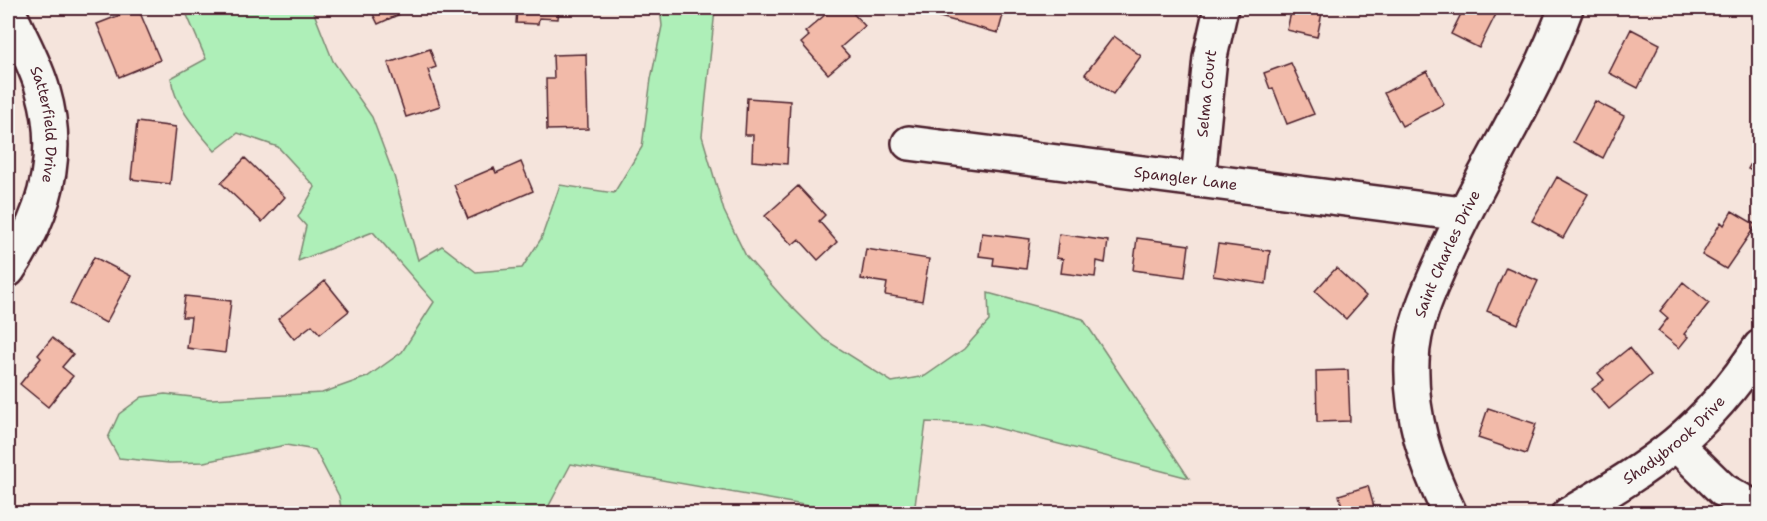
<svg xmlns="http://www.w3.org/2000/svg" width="1767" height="521" font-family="'Shantell Sans',sans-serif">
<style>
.green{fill:#aeefb8;stroke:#7c8772;stroke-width:1.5}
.building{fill:#f2baa9;stroke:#4a1f2b;stroke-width:1.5}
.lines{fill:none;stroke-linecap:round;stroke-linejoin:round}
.minor-casing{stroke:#4a1f2b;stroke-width:38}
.minor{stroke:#f6f6f2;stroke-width:33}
.labels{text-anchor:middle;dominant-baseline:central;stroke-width:4.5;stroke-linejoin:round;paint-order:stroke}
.street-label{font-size:15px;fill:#4a1f2b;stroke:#f6f6f2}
</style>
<rect width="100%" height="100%" fill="#f5e4dc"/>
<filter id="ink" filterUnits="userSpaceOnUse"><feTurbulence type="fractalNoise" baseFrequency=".0167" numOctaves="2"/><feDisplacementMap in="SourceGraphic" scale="12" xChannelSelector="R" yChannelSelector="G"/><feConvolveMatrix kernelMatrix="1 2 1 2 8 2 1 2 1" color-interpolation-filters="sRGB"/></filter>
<g filter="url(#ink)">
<!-- green -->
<path class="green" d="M184,8H312L333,61L372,117L394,176L418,260L442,246L476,272L522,268L541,239L560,185L614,193L642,147L651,79L662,26L660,8H721L715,10L702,136L724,211L746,256L784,299L824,339L892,382L925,376L964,349L989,321L988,293L1083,319L1189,478L982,424L926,422L914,513H849L571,464L545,513L342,514L339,496L315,450L286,445L204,462L169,463L119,458L108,438L119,414L142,397L165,394L211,399L322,393L367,377L402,352L434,302L373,232L298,261L306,226L298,217L315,187L278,147L238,133L215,151C197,130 174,105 171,78L206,59Z"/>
<!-- building -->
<path class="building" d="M138,8L160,60L119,77L97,24Z
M370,8H413L378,24Z
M517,8H559L558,19L539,18L538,24L516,23Z
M833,8H848L865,26L841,47L849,56L828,74L801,43L809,36L805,32Z
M931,8H1005L998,33L929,14Z
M1292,8H1323L1317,37L1287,30Z
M1464,8H1499L1479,48L1451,34Z
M1631,29L1660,44L1638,88L1609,73Z
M1114,36L1141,56L1113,94L1085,74Z
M430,49L436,67L428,70L440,106L406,117L388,63Z
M586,54L588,129L547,130L546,79H554L553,55Z
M1291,63L1314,114L1287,124L1273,88L1270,89L1264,73Z
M1427,71L1444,104L1402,126L1384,93Z
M747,98L790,101L787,164L752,161L753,135H745Z
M1595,101L1624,116L1603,158L1573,142Z
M137,122L176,127L170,184L131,179Z
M1760,147V175L1748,169Z
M245,158L285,197L262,222L221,183Z
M521,162L533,191L468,219L454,185L494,168L496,173Z
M1557,177L1588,194L1563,238L1532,221Z
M798,186L825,215L819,221L837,242L818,260L799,239L792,245L765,216Z
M1732,211L1756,225L1726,269L1702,255L1721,222L1724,225Z
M982,233L1030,239L1026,269L993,265L994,258L979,256Z
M1059,234L1108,241L1105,263L1097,261L1095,277L1061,273L1063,259L1056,258Z
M1137,238L1189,245L1185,277L1133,270Z
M1218,244L1270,251L1266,284L1213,276Z
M866,249L929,259L922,301L885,295L887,283L861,279Z
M94,257L131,276L106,323L70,304Z
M1506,267L1538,281L1518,324L1487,311Z
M1336,268L1366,296L1346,319L1315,291Z
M325,281L349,311L320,334L312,325L294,339L278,319Z
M1683,282L1709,303L1684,334L1688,337L1679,348L1658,331L1668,318L1660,311Z
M185,296L231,301L225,353L187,348L191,317H182Z
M52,338L73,354L62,367L73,376L48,407L20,384L41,358L38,355Z
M1629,348L1651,375L1609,409L1592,389L1604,380L1598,373Z
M1348,370L1350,421L1317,422L1316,371Z
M1488,408L1536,424L1526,454L1478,438Z
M1368,486L1376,514H1344L1339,495Z"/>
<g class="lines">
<!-- minor casing -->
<g class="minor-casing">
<g id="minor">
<path id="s1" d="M8,10C19,36 36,64 43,91C62,156 45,216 8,270"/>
<path id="s2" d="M909,143L1463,214"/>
<path id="s3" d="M1198,180L1210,57L1221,8"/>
<path d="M1677,445L1723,490L1760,511"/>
<path id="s4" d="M1450,514C1426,465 1410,416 1412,361C1413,324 1429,290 1444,257C1481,172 1535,95 1566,8"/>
<path id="s5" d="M1569,514C1654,465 1705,431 1760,347"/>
</g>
</g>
<!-- minor -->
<use href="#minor" class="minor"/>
</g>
</g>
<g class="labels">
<!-- street labels -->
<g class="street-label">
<text stroke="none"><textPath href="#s3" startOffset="87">Selma Court</textPath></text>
<text stroke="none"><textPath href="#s1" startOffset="122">Satterfield Drive</textPath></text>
<text stroke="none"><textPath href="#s2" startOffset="279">Spangler Lane</textPath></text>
<text stroke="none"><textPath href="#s4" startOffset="273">Saint Charles Drive</textPath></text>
<text stroke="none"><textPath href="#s5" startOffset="129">Shadybrook Drive</textPath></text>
</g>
</g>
<!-- margin -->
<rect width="1767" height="521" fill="none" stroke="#f6f6f2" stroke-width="30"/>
<rect x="15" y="15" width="1737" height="491" fill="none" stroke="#4a1f2b" stroke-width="2" filter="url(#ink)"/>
</svg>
